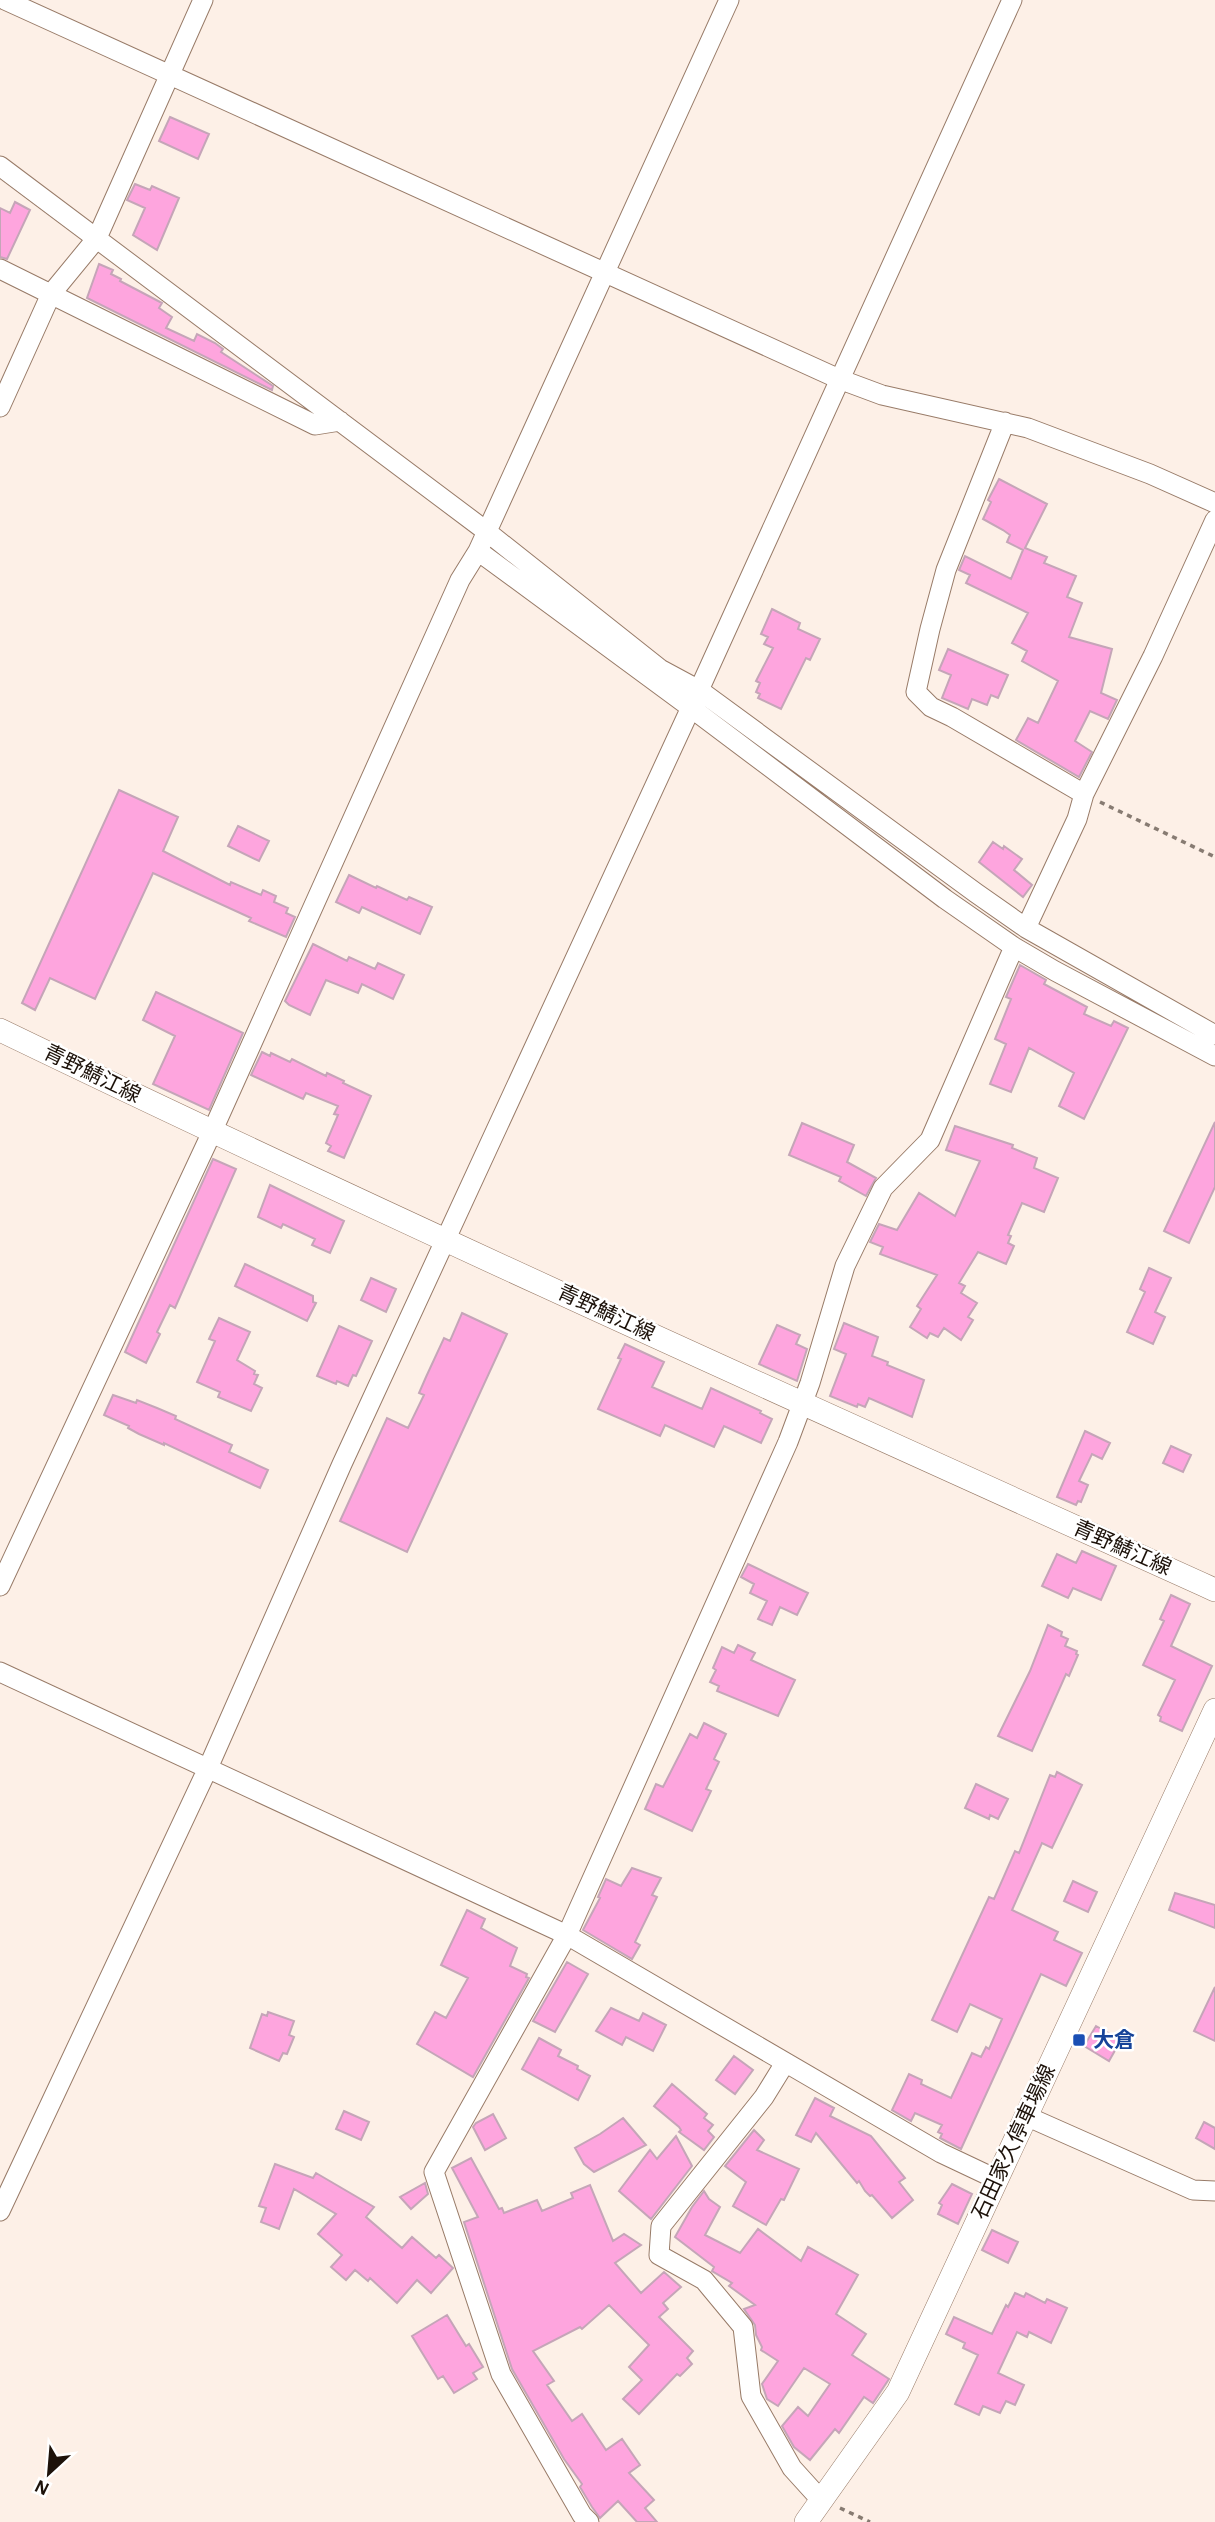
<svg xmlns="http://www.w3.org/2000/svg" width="1215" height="2522" font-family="'Alegreya Sans','Noto Sans JP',sans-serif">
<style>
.building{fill:#fea5de;stroke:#c5a5b8;stroke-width:2}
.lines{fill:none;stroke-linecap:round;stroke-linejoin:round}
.minor-casing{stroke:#987b68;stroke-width:21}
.major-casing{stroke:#987b68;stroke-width:24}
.path{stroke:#877b72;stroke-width:3.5;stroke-dasharray:5 5;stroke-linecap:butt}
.minor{stroke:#fff;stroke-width:19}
.major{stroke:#fff;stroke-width:23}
.transit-dot{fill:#1a4fb4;stroke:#fff;stroke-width:2.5}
.labels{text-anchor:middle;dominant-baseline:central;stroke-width:5;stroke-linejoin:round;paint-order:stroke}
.street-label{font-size:21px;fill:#1d120a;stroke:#fff}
.transit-label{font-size:21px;font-weight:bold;fill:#164399;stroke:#fff;text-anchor:start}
</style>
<rect width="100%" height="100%" fill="#fdf0e7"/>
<!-- building -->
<path class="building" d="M170,117L209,134L198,159L159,141Z
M135,184L150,190L152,186L179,198L157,250L133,235L145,208L127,200Z
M15,202L30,210L7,259L0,257V208L10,213Z
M99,264L113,270L111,274L121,279L120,281L162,303L159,308L172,317L166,328L194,341L197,334L215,343L223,349L221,352L273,386L272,390L87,298Z
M999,479L1047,504L1025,548L1047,557L1044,563L1076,576L1067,597L1082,603L1069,637L1112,649L1101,693L1117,700L1108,719L1090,711L1075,741L1092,752L1079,777L1016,740L1028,718L1038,723L1058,681L1022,661L1027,651L1012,643L1028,613L966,583L970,575L959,570L965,556L1011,579L1023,550L1007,542L1010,535L1003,530L983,519L991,502L988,500Z
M772,609L800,623L798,629L820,639L810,660L806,658L781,709L758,698L760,694L756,692L760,683L756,681L773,648L764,644L768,637L761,634Z
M948,649L1008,675L998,698L991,695L987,705L972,699L968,709L942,698L951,675L939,670Z
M119,790L178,817L163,851L230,885L231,882L261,895L263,890L276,896L274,902L288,908L286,913L295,917L286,937L249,921L251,918L153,873L95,999L50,978L35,1010L22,1003Z
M238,826L269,841L259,861L228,846Z
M993,842L1003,849L1004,846L1022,859L1014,870L1032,885L1023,897L979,862Z
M349,875L376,888L377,886L407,900L409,897L432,907L420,934L362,907L359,913L336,902Z
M313,944L347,961L349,957L375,969L378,963L404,975L393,999L362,984L358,993L326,980L310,1015L289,1005L285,1001Z
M1020,965L1046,980L1044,984L1087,1007L1084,1014L1111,1026L1114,1021L1128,1028L1084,1119L1059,1106L1074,1073L1029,1048L1011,1092L990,1084L1006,1044L995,1039L1011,999L1006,997Z
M156,992L243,1033L209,1110L153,1084L175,1036L143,1020Z
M262,1052L270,1056L271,1053L290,1062L292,1059L326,1076L327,1073L344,1081L343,1083L371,1096L344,1158L328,1151L331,1146L326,1143L338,1115L334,1114L338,1106L306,1093L303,1099L251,1075Z
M1215,1122V1187L1189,1243L1164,1231Z
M802,1123L854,1145L847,1162L876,1178L866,1196L839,1181L841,1177L789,1155Z
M955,1126L1013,1145L1012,1148L1037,1158L1034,1168L1058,1178L1044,1212L1022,1203L1008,1235L1011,1236L1008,1243L1014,1246L1006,1264L978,1252L959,1283L965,1286L961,1293L977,1303L968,1317L973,1320L961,1340L944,1328L938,1337L930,1333L927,1338L910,1327L921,1309L917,1306L937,1275L880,1254L883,1247L870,1242L879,1224L897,1230L919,1193L955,1216L980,1161L946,1150Z
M213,1159L236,1169L175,1308L170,1305L157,1332L160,1334L146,1363L125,1352Z
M270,1185L344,1221L330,1253L312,1245L315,1239L283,1224L281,1228L258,1217Z
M245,1264L313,1296V1302L316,1303L307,1321L235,1286Z
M1149,1268L1171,1278L1155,1312L1165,1317L1153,1344L1127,1332L1145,1292L1140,1289Z
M371,1278L396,1289L386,1312L361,1300Z
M462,1313L507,1334L407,1552L340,1521L387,1418L408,1428L424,1395L419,1393L426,1377L444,1338L450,1341Z
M219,1318L250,1332L237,1360L255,1371L254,1374L258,1375L254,1384L262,1388L251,1411L218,1397L220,1392L197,1382L215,1341L209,1339Z
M844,1323L878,1337L872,1356L888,1362L887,1365L924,1380L912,1417L869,1398L865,1407L858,1404L857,1407L830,1396L846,1354L834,1349Z
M777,1325L800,1335L796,1344L807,1349L797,1381L759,1364Z
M339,1326L372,1341L356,1376L353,1375L348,1386L337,1381L336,1384L317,1376Z
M625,1344L664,1362L652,1387L702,1409L711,1388L761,1411L760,1413L772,1419L761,1443L724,1426L714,1447L665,1425L660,1436L598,1409L621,1359L618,1358Z
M113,1395L136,1403L137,1400L157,1408L176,1416L175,1419L232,1445L229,1452L268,1470L260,1488L164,1443V1445L139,1434L128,1428L129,1426L104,1415Z
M1085,1431L1110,1443L1102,1459L1092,1454L1079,1481L1088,1485L1081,1502L1078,1501L1076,1505L1057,1497Z
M1171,1446L1191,1455L1183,1472L1163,1463Z
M1082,1551L1116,1566L1101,1600L1073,1588L1068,1598L1042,1586L1057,1554L1076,1563Z
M748,1564L808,1593L797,1615L780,1607L772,1625L758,1619L767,1601L750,1593L754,1584L741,1577Z
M1171,1595L1190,1604L1171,1646L1212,1666L1182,1731L1160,1721L1161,1717L1158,1715L1175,1680L1143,1665L1164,1621L1160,1619Z
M1048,1625L1062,1632L1061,1636L1068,1639L1065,1646L1077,1651L1076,1654L1078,1655L1069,1676L1066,1674L1032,1751L998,1736L1030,1671Z
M738,1645L755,1653L751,1660L795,1680L778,1716L717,1691L719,1686L710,1682L716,1670L713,1668L722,1647L734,1653Z
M704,1723L726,1734L714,1759L719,1762L706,1789L711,1791L692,1831L645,1809L656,1784L663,1787L690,1734L697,1738Z
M1057,1772L1082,1785L1052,1848L1042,1843L1012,1910L1058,1932L1054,1940L1082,1953L1066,1986L1041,1974L961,2149L940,2138L942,2134L938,2132L942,2125L915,2113L911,2121L892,2110L909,2074L922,2080L921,2084L951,2098L972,2053L981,2057L986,2047L989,2049L1002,2019L970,2004L957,2032L932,2020L989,1897L994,1899L1015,1851L1019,1853L1050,1775L1055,1777Z
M976,1784L1008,1799L998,1819L990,1815L989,1819L965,1808Z
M632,1868L661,1878L652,1895L657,1897L635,1942L640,1945L632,1959L583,1930L600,1898L598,1897L606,1879L621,1886Z
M1073,1881L1097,1892L1088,1912L1064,1901Z
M1175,1893L1215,1905V1928L1169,1910Z
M467,1910L485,1919L481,1928L517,1948L510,1966L527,1974L526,1977L529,1978L473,2077L417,2044L435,2012L446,2018L468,1978L441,1965Z
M567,1962L588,1974L555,2032L533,2021Z
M1215,1987V2041L1194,2031Z
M611,2008L639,2021L643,2013L666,2025L653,2051L626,2037L622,2045L596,2031Z
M268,2012L294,2021L289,2035L294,2037L287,2054L283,2053L279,2061L250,2048L262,2014L267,2016Z
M1096,2026L1121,2040L1109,2061L1084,2046Z
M539,2038L561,2050L558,2056L578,2066L577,2069L590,2076L578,2100L522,2069Z
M734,2056L753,2070L735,2094L716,2080Z
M672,2084L707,2114L704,2118L713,2125L708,2131L714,2137L704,2150L679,2132L681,2130L679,2127L654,2106Z
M815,2098L834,2108L830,2116L871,2136L905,2178L899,2182L913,2200L892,2218L872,2195L870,2196L865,2191L859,2181L857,2183L816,2133L811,2142L796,2135Z
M344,2111L369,2122L361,2140L336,2129Z
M493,2114L506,2138L485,2150L473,2127L476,2123Z
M623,2118L646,2145L594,2172L584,2164L575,2148L600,2134Z
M1204,2122L1215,2128V2149L1196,2138Z
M754,2130L764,2140L757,2150L799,2169L784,2200L781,2199L766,2225L733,2206L746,2182L725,2166Z
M676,2136L692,2166L651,2219L619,2191L650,2150L657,2159Z
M471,2158L499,2209L502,2208L504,2213L537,2200L542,2211L573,2198L571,2193L590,2185L613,2241L624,2234L641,2245L615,2263L641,2293L664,2272L681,2287L663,2303L668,2309L659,2317L693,2351L687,2358L692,2364L680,2376L677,2374L639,2414L623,2399L642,2380L629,2367L649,2345L609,2305L582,2329L580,2327L533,2351L554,2381L547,2385L572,2421L582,2414L606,2450L622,2439L640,2465L629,2473L654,2500L645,2508L657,2522H637L618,2501L600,2518L592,2507L580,2487L582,2484L564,2459L512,2369L464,2222L478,2217L452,2168Z
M275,2164L313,2178L316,2173L374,2207L366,2217L402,2248L412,2237L436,2258L439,2255L453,2268L431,2293L417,2280L397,2303L370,2278L368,2281L355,2270L346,2280L331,2267L342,2255L318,2234L336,2214L294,2189L279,2229L261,2222L266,2208L259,2206Z
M425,2183L428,2194L411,2209L400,2197Z
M952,2184L972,2194L958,2224L938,2214L942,2205L939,2203Z
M704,2191L709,2199L720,2207L705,2235L740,2253L758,2229L801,2261L808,2247L858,2275L836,2314L866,2334L852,2355L889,2379L873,2403L864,2397L839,2433L835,2429L810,2460L794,2447L782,2426L798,2407L808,2416L830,2384L804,2368L778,2406L767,2399L762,2384L778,2361L761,2350L762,2347L756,2335L755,2325L744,2309L755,2305L729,2286L732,2283L712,2271L714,2267L675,2237L692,2207Z
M992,2230L1018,2242L1008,2263L982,2250Z
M1015,2293L1024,2297L1026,2293L1045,2303L1047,2299L1067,2308L1051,2343L1029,2332L1027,2337L1017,2332L998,2373L1024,2385L1015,2405L1006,2401L1000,2413L983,2406L979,2415L955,2404L978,2355L963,2348L965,2343L946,2334L954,2317L992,2334L1006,2305L1008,2307Z
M447,2315L466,2346L469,2344L483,2367L473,2373L477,2379L454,2393L443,2376L438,2379L412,2336Z"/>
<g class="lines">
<!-- minor casing -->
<g class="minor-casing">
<path id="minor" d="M5,0L839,379L882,395L1028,428L1150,474L1215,503
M0,166L486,531L660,669L699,690L976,893L1026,928L1215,1035
M0,269L315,425L340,421
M0,407L51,294L97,238L203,0
M1005,422L946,570L930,629L916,692L931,707L952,717L1084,794
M478,551L690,707L945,899L1014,947L1055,971L1215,1056
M1026,928L1077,819L1084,794L1153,656L1215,520
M0,1586L212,1132L460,580L478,551L729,0
M0,1672L567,1935L941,2153L996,2179
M785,2063L764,2097L661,2226L659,2255L704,2280L743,2327L751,2396L792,2468L821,2500
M1026,2116L1193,2190L1215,2191
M0,2211L208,1768L342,1464L699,690L1012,0
M589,2522L582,2515L501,2374L434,2172L567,1935L788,1442L810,1383L845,1266L883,1188L930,1140L1014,947"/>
</g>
<!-- major casing -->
<g class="major-casing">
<path id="major" d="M0,1030C402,1224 808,1406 1215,1590
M806,2522L898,2392L1215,1710"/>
</g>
<!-- path -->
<path class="path" d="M1100,802L1215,857
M840,2508L870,2522"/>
<!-- minor -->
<use href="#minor" class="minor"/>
<!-- major -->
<use href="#major" class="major"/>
</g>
<!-- markers -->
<rect class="transit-dot" x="1072" y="2033" width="14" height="14" rx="3.5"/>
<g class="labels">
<!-- street labels -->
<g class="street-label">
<text transform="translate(92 1074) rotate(26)">青野鯖江線</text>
<text transform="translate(606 1313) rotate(25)">青野鯖江線</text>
<text transform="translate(1122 1548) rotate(24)">青野鯖江線</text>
<text transform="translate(1014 2142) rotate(-65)">石田家久停車場線</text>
</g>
<!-- transit labels -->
<g class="transit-label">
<text x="1093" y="2040">大倉</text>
</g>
</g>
<!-- north arrow -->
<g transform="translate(49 2473) rotate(206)" stroke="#ffffff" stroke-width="5" paint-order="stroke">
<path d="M0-5L12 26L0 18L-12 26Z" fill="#1d120a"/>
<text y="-10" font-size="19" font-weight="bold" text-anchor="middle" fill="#1d120a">N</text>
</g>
</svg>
